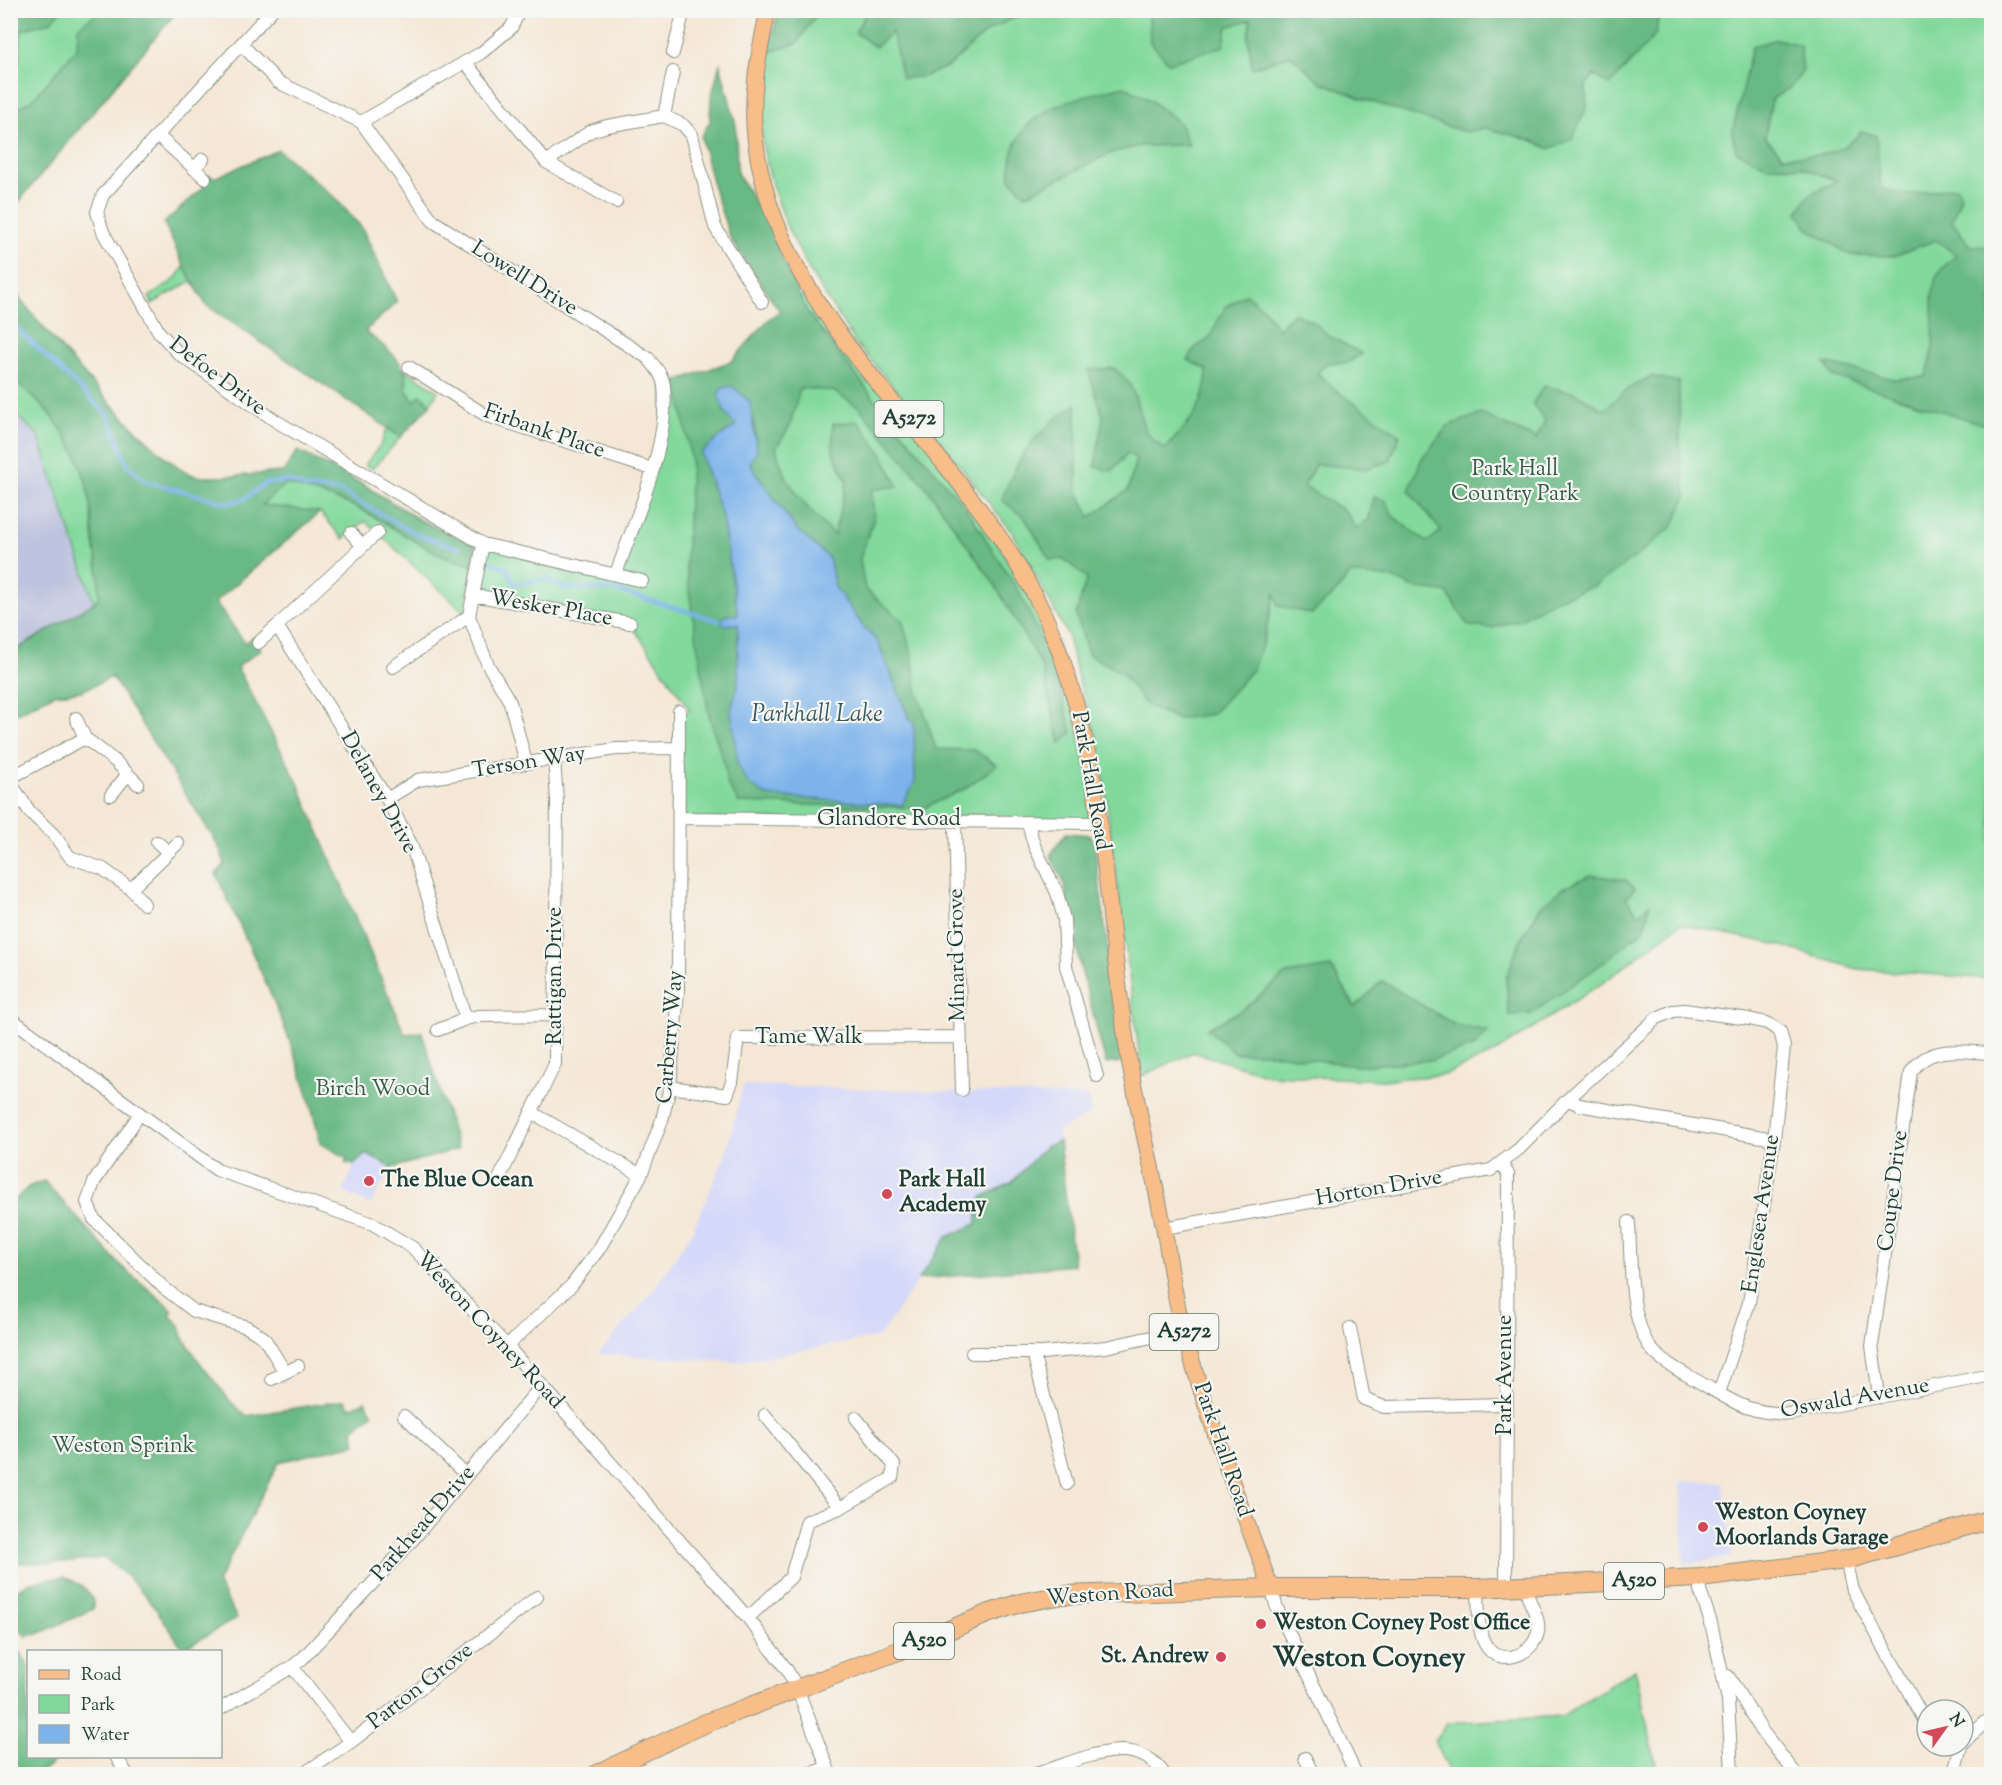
<svg xmlns="http://www.w3.org/2000/svg" width="2002" height="1785" font-family="'Sorts Mill Goudy',serif">
<style>
.built{fill:#d4d8f9}
.industrial{fill:#bdc3de}
.green{fill:#82d99c;stroke:#508b68;stroke-width:1.5}
.forest{fill:#69b984;stroke:#447b5c;stroke-width:1.5;fill-rule:evenodd}
.water{fill:#7db3eb;stroke:#4e7890;stroke-width:1.5}
.lines{fill:none;stroke-linecap:round;stroke-linejoin:round}
.stream{stroke:#7db3eb;stroke-width:4}
.minor-casing{stroke:#8a9284;stroke-width:14}
.major-casing{stroke:#8a9284;stroke-width:17}
.highway-casing{stroke:#8a9284;stroke-width:20}
.minor{stroke:#fff;stroke-width:12}
.major{stroke:#f8bd88;stroke-width:15}
.highway{stroke:#f8bd88;stroke-width:18}
.poi-dot{fill:#d1495b;stroke:#f6f6f2;stroke-width:2}
.labels{text-anchor:middle;dominant-baseline:central;stroke-width:4.5;stroke-linejoin:round;paint-order:stroke}
.shield{fill:#f6f6f2;stroke:#60746d;stroke-width:1.5}
.shield-label{font-size:21px;font-weight:bold;fill:#1f3d34}
.street-label{font-size:22px;fill:#1f3d34;stroke:#f6f6f2}
.park-label{font-size:22px;fill:#335c49;stroke:#f6f6f2}
.poi-label{font-size:22px;font-weight:bold;fill:#1f3d34;stroke:#f6f6f2;text-anchor:start}
.water-label{font-size:24px;font-style:italic;fill:#365a62;stroke:#f6f6f2}
.district-label{font-size:28px;font-weight:bold;fill:#1f3d34;stroke:#f6f6f2}
</style>
<rect width="100%" height="100%" fill="#f6f6f2"/>
<filter id="ink" filterUnits="userSpaceOnUse"><feTurbulence type="fractalNoise" baseFrequency=".0167" numOctaves="2"/><feDisplacementMap in="SourceGraphic" scale="12" xChannelSelector="R" yChannelSelector="G"/><feConvolveMatrix kernelMatrix="1 2 1 2 8 2 1 2 1" color-interpolation-filters="sRGB"/></filter>
<filter id="wash" filterUnits="userSpaceOnUse"><feTurbulence type="fractalNoise" baseFrequency=".008" numOctaves="4" result="noise"/><feDisplacementMap in="SourceGraphic" scale="24" xChannelSelector="R" yChannelSelector="G"/><feGaussianBlur stdDeviation="1.35" result="paint"/><feColorMatrix in="noise" values="0 0 0 0 0 0 0 0 0 0 0 0 0 0 0 0 0 1.4 0 .05"/><feComposite in="paint" operator="in"/></filter>
<g filter="url(#wash)">
<rect width="100%" height="100%" fill="#f5e7d5"/>
<!-- built -->
<path class="built" d="M743,1085L1087,1096L1091,1114L1058,1131L1074,1265L919,1279L879,1337L736,1362L598,1354L650,1295L692,1232L725,1156Z
M366,1153L392,1168L370,1205L343,1192L354,1165Z
M1680,1481L1723,1482L1732,1557L1684,1564Z"/>
<!-- industrial -->
<path class="industrial" d="M10,410L38,435L94,603L11,653Z"/>
<!-- green -->
<path class="green" d="M779,10L1991,11V979L1857,969L1779,945L1680,924L1604,982L1494,1053L1444,1075L1382,1080L1269,1075L1193,1052L1142,1076L1099,743L1079,682L1067,634L1014,535L947,449L856,343L812,275L788,229L772,185L763,148L760,105L763,67Z
M11,11H177L11,211Z
M184,267L192,281L152,304L149,297L174,280Z
M10,286C38,322 158,467 196,476C211,480 265,473 283,472L298,451L364,485L418,519L476,545L465,613L365,521L343,539L320,512L215,602L112,677L81,691L54,694L11,716V653L94,603L38,435L11,410Z
M811,290L963,485L1057,643L1100,823L679,818L683,711L690,710L630,623L473,595L483,544L616,575L662,440L664,386L732,361L768,320Z
M403,368L438,391L430,405L426,398L415,401L406,390L407,375Z
M387,428L401,437L372,469L365,465L381,444Z
M1635,1669L1658,1774H1451L1434,1740L1448,1723L1562,1716Z"/>
<!-- forest -->
<path class="forest" d="M11,10L60,11L50,22L21,30L19,61L11,70Z
M868,10H1057V11H1027L986,32L949,66L923,77L902,78L892,32L875,47L855,32Z
M100,11H177L11,211V112L32,100L77,48L78,27Z
M779,11H819L797,43L767,53Z
M1149,11V10L1659,11L1656,34L1610,85L1594,75L1586,85L1587,107L1572,139L1549,149L1534,141L1486,128L1465,132L1360,98L1321,82L1290,55L1252,68L1248,38L1251,19L1227,27L1224,46L1169,63L1150,42Z
M1777,39L1800,45L1803,71L1791,87L1772,99L1765,137L1783,156C1816,156 1839,158 1862,131L1876,136L1881,188L1905,195L1957,187L1961,196L1952,221L1970,246L1991,247V427L1832,376L1825,363L1894,379L1925,377C1943,339 1924,306 1937,276C1940,268 1950,262 1956,255L1936,240L1894,256L1850,255L1807,228L1798,212L1810,194L1837,181L1801,167L1766,166L1736,151L1732,134L1752,46Z
M720,64L736,125L737,173L760,210L808,313L873,397L968,511L1020,593L1054,667L1072,732L1060,744L1042,667L995,585L927,488L859,407L833,391L800,388L790,426L776,448C783,483 809,511 834,535L847,482L833,451V424L858,421L882,454L898,486L872,490L874,518L860,559L865,589L902,620L912,655L917,690L936,749L974,750L997,765L964,789L924,808L739,803L727,784L724,763L709,716L691,604L686,564L691,460L677,381L732,361L768,320L780,311L731,240L714,190L701,137L710,121L711,98ZM724,411L754,422L757,452L750,461L753,469L796,529L829,558L835,587L863,626L877,641L909,718L914,723L731,709L738,686V623H731L738,615L722,517L701,453L721,436L736,426Z
M1124,86L1150,100L1179,122L1189,145L1141,146L1113,152L1026,195L1010,179C1008,109 1069,100 1124,86Z
M278,150L334,197L362,228L397,302L365,331C386,349 409,360 406,390L414,401L421,395L430,405L401,437L206,305L184,267L164,223L204,187L202,183L209,175L214,178Z
M10,286C38,322 157,467 196,476C211,480 265,473 283,472L298,451L364,485L418,519L476,545L472,565C429,555 398,529 360,509C336,498 311,491 285,484L262,505L320,512L215,602L245,643L253,637L261,649L237,667L298,783L405,1034L422,1032L458,1149L392,1168L366,1154L354,1165L345,1163L347,1158L320,1143C300,1047 257,964 216,874L225,864L219,847L112,677L81,691L54,694L11,716V653L94,603L99,597C100,577 97,561 94,542C92,525 92,507 88,491C78,444 49,406 11,379Z
M1246,294L1265,310L1278,329L1293,313L1312,321L1329,336L1362,354L1347,363H1327L1317,373L1337,391L1400,435L1390,461L1367,469L1316,464L1303,486L1345,511L1356,528L1369,519L1374,497L1385,500L1394,517L1427,542L1441,531L1409,491L1422,458L1448,426L1481,414L1536,439L1545,421L1533,403L1544,386L1576,393L1604,410L1626,390L1651,376L1679,382L1680,453L1686,497L1674,525L1638,555L1594,586L1552,601L1521,619L1492,628L1469,626L1446,592L1417,589L1393,578L1350,574L1336,592L1312,614L1278,606L1275,593L1263,643L1252,670L1212,714L1177,719L1146,705L1122,673L1088,654L1076,614L1087,578L1064,559L1050,560L1025,518L1002,500C1018,454 1036,431 1076,404L1077,490L1090,517L1128,490L1136,459L1128,453L1112,471L1095,467L1103,416L1088,370L1114,368C1119,373 1127,379 1130,385C1144,410 1135,431 1165,449C1189,423 1206,407 1207,370L1188,360L1195,348L1209,339L1225,307Z
M1066,833L1091,835L1095,847L1122,1062L1106,1064L1081,969L1063,880L1050,855Z
M1590,875L1626,880L1635,888L1626,898L1638,914L1650,904L1644,930L1596,968L1531,1014L1509,1015L1506,978L1521,939L1541,906L1563,888Z
M1331,967L1355,1007L1382,981L1455,1025L1488,1031L1475,1046L1432,1060L1357,1066L1269,1053H1235L1207,1029L1242,1010L1286,974Z
M1059,1141L1074,1265L919,1279L947,1237L976,1224L982,1197L1011,1183L1045,1147Z
M44,1181L120,1265L173,1310L170,1316L180,1325L183,1337L198,1360L230,1401L246,1416L345,1400L350,1408L365,1401L373,1414L353,1429L356,1444L279,1462L217,1583L237,1618L183,1649C157,1610 143,1585 103,1558L63,1563H11V1204L28,1187Z
M64,1577C77,1582 96,1592 93,1609L38,1634L26,1636L19,1629L11,1633V1593L31,1582Z
M10,1649L21,1653L28,1665V1756L58,1757C46,1774 31,1775 11,1774Z"/>
<!-- water -->
<path class="water" d="M732,386L750,402L757,452L750,461L753,469L796,529L829,558L835,587L863,626L877,641L909,718L914,723L915,782L902,805L767,796L748,783L738,765L731,709L738,686V624L724,625L720,621L726,615H738L722,517L701,453L721,436L736,426L724,411L718,394L722,388Z"/>
<g class="lines">
<!-- stream -->
<path class="stream" d="M10,322L109,416L127,464L145,481L227,503L243,500L266,483L289,481L306,488L340,491L418,535L459,548
M490,562L507,568L514,584L547,579L565,588L615,590L720,621"/>
</g>
</g>
<g filter="url(#ink)">
<g class="lines">
<!-- minor casing -->
<g class="minor-casing">
<path id="minor" d="M272,10L103,195L97,212L103,232L159,332L179,354L276,421L483,544L642,581
M242,45L278,82L361,122L433,221L648,358C655,367 663,375 664,386C670,444 635,519 616,574
M673,53L684,10
M465,62L546,162L616,202
M664,116L673,72
M361,122L481,53L511,28L520,10
M157,135L205,178
M546,162L591,131L607,126L664,116L683,125L692,135L715,227L762,302
M194,169L203,159
M409,367L487,416L652,469
M378,532L277,626L387,799L411,844L466,1019L478,1016L555,1015
M351,533L362,545
M483,544L469,616L488,665L510,702L526,763
M473,595L630,623
M258,643L277,626
M393,667L469,616
M76,718L85,738
M10,778L85,738L115,761L138,784
M10,782L30,812L54,835L70,857L103,869L131,889L178,843
M111,795L128,774
M387,799L418,780L616,749L677,748
M679,818L1100,823
M955,820L962,1090
M1028,823L1034,845L1057,893L1064,919L1066,966L1097,1076
M157,842L168,852
M131,889L144,904
M10,1018L217,1170L373,1224L413,1248L507,1346L748,1618L787,1670L797,1688L830,1774
M438,1030L466,1019
M670,1087L727,1095L732,1082L738,1038L960,1037
M1568,1099L1579,1105L1774,1139
M531,1112L641,1175
M139,1115L94,1182L87,1202L94,1219L164,1288L194,1311L247,1327L264,1338L285,1372
M1502,1164L1508,1174L1506,1587
M498,1181L555,1064L557,800L554,759
M1629,1222C1631,1257 1628,1328 1656,1354C1669,1367 1690,1376 1706,1386C1740,1406 1750,1413 1791,1414L1992,1375
M1164,1228L1491,1170L1519,1149L1568,1099L1657,1018L1673,1011L1684,1010L1749,1019L1767,1023L1780,1031L1784,1047L1774,1139L1749,1303L1719,1393
M1350,1328L1364,1399L1384,1407L1505,1404
M507,1346L572,1285L599,1249L641,1175L662,1120L670,1087L678,991L679,711
M972,1353H1042L1106,1347L1183,1330
M1033,1353L1067,1484
M272,1379L298,1366
M1879,1396L1872,1346L1911,1072C1929,1044 1963,1052 1992,1053
M765,1415L840,1508
M404,1416L466,1475
M1992,1459V1490
M1846,1560L1853,1590L1860,1604L1927,1725
M1700,1578V1590L1711,1623L1728,1700L1732,1774
M1271,1588L1277,1608L1356,1774
M1478,1588C1479,1605 1477,1629 1485,1644C1498,1668 1533,1656 1538,1632C1541,1617 1527,1602 1526,1587
M748,1618L791,1577L807,1521L840,1508L892,1478L894,1465L856,1418
M292,1667L351,1742
M1728,1676L1762,1731L1796,1774
M220,1709L292,1667L303,1658L410,1543L541,1386
M1963,1742L1987,1721H1992
M116,1756L127,1774
M1305,1758L1313,1774
M303,1774L351,1742L537,1597
M808,1774L827,1768
M1036,1774C1077,1762 1134,1729 1164,1774
M1957,1774L1955,1769L1961,1746"/>
</g>
<!-- major casing -->
<g class="major-casing">
<path id="major" d="M768,10C759,53 750,94 755,137C775,327 966,446 1043,612C1110,757 1103,917 1131,1071C1141,1124 1154,1176 1164,1229C1170,1262 1174,1297 1183,1329C1207,1417 1239,1502 1271,1588"/>
</g>
<!-- highway casing -->
<g class="highway-casing">
<path id="highway" d="M597,1774L706,1723L904,1649L987,1614L1020,1603L1064,1595L1271,1588H1478L1700,1578L1846,1560L1992,1519"/>
</g>
<!-- minor -->
<use href="#minor" class="minor"/>
<!-- major -->
<use href="#major" class="major"/>
<!-- highway -->
<use href="#highway" class="highway"/>
</g>
</g>
<!-- markers -->
<g class="poi-dot">
<circle cx="369" cy="1181" r="6"/>
<circle cx="887" cy="1194" r="6"/>
<circle cx="1703" cy="1527" r="6"/>
<circle cx="1261" cy="1624" r="6"/>
<circle cx="1221" cy="1657" r="6"/>
</g>
<g class="labels">
<!-- shield labels -->
<g class="shield">
<rect x="874.5" y="401" width="69" height="36" rx="4.5"/>
<rect x="1149.5" y="1314" width="69" height="36" rx="4.5"/>
<rect x="1604" y="1563" width="60" height="36" rx="4.5"/>
<rect x="894" y="1623" width="60" height="36" rx="4.5"/>
</g>
<g class="shield-label">
<text x="909" y="419">A5272</text>
<text x="1184" y="1332">A5272</text>
<text x="1634" y="1581">A520</text>
<text x="924" y="1641">A520</text>
</g>
<!-- street labels -->
<g class="street-label">
<text transform="translate(524 279) rotate(32)">Lowell Drive</text>
<text transform="translate(217 377) rotate(37)">Defoe Drive</text>
<text transform="translate(544 432) rotate(19)">Firbank Place</text>
<text transform="translate(551 609) rotate(10)">Wesker Place</text>
<text transform="translate(529 763) rotate(-9)">Terson Way</text>
<text transform="translate(1090 781) rotate(80)">Park Hall Road</text>
<text transform="translate(378 793) rotate(61)">Delaney Drive</text>
<text x="889" y="820">Glandore Road</text>
<text transform="translate(958 955) rotate(-91)">Minard Grove</text>
<text transform="translate(556 976) rotate(-90)">Rattigan Drive</text>
<text transform="translate(671 1037) rotate(-85)">Carberry Way</text>
<text x="809" y="1038">Tame Walk</text>
<text transform="translate(1379 1189) rotate(-10)">Horton Drive</text>
<text transform="translate(1894 1191) rotate(-83)">Coupe Drive</text>
<text transform="translate(1762 1214) rotate(-82)">Englesea Avenue</text>
<text transform="translate(489 1331) rotate(47)">Weston Coyney Road</text>
<text transform="translate(1506 1375) rotate(-90)">Park Avenue</text>
<text transform="translate(1855 1399) rotate(-10)">Oswald Avenue</text>
<text transform="translate(1222 1450) rotate(71)">Park Hall Road</text>
<text transform="translate(424 1524) rotate(-49)">Parkhead Drive</text>
<text transform="translate(1110 1595) rotate(-4)">Weston Road</text>
<text transform="translate(421 1687) rotate(-38)">Parton Grove</text>
</g>
<!-- park labels -->
<g class="park-label">
<text x="1515" y="470">Park Hall<tspan x="1515" dy="25">Country Park</tspan></text>
<text x="373" y="1090">Birch Wood</text>
<text x="123" y="1447">Weston Sprink</text>
</g>
<!-- poi labels -->
<g class="poi-label">
<text x="381" y="1181">The Blue Ocean</text>
<text x="899" y="1181">Park Hall<tspan x="899" dy="25">Academy</tspan></text>
<text x="1715" y="1514">Weston Coyney<tspan x="1715" dy="25">Moorlands Garage</tspan></text>
<text x="1273" y="1624">Weston Coyney Post Office</text>
<text x="1209" y="1657" text-anchor="end">St. Andrew</text>
</g>
<!-- water labels -->
<g class="water-label">
<text x="817" y="715">Parkhall Lake</text>
</g>
<!-- district labels -->
<g class="district-label">
<text x="1369" y="1659">Weston Coyney</text>
</g>
</g>
<!-- margin -->
<rect width="2002" height="1785" fill="none" stroke="#f6f6f2" stroke-width="36"/>
<!-- legend -->
<rect x="27" y="1650" width="195" height="108" fill="#f6f6f2" stroke="#a0aca6" stroke-width="1.5"/>
<rect x="39" y="1670" width="30" height="9" fill="#f8bd88" stroke="#a0aca6" stroke-width="1.5"/>
<text x="81" y="1680" font-size="18" fill="#1f3d34">Road</text>
<rect x="39" y="1695" width="30" height="18" fill="#82d99c" stroke="#a0aca6" stroke-width="1.5"/>
<text x="81" y="1710" font-size="18" fill="#1f3d34">Park</text>
<rect x="39" y="1725" width="30" height="18" fill="#7db3eb" stroke="#a0aca6" stroke-width="1.5"/>
<text x="81" y="1740" font-size="18" fill="#1f3d34">Water</text>
<!-- north arrow -->
<g transform="translate(1945 1728) rotate(56)"><circle r="28" fill="#f6f6f2" stroke="#a0aca6" stroke-width="1.5"/>
<path d="M0-4.5L10 22L0 15L-10 22Z" fill="#d1495b"/>
<text y="-9" font-size="16" font-weight="bold" text-anchor="middle" fill="#1f3d34">N</text>
</g>
</svg>
